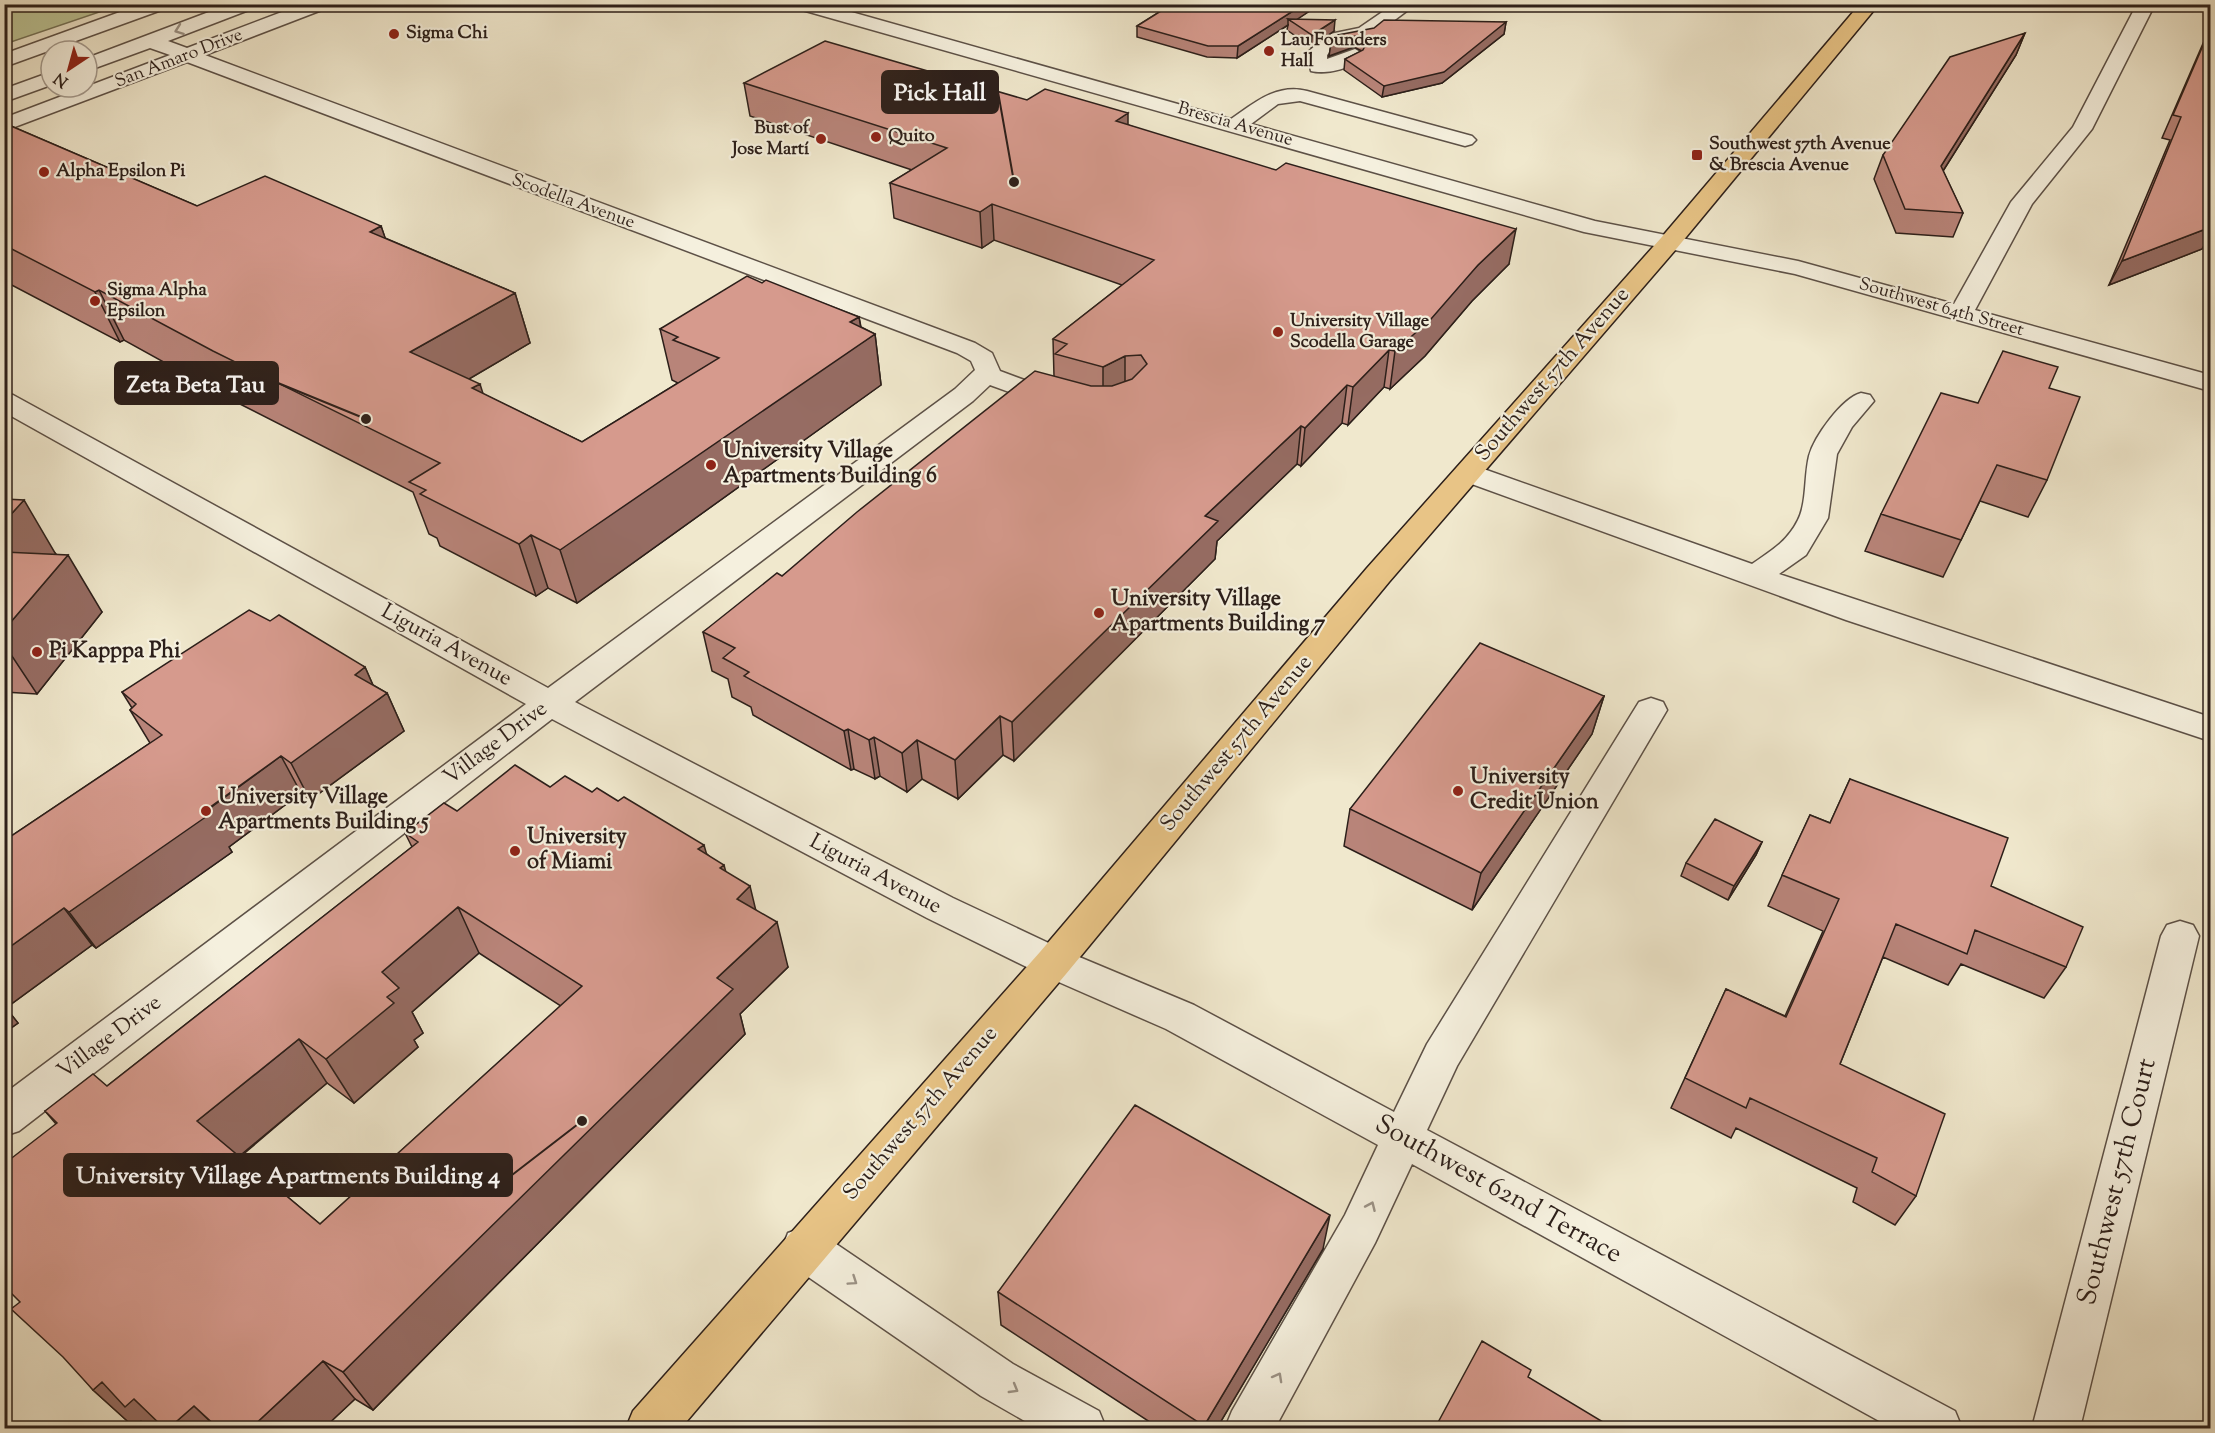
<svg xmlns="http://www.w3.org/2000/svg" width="2215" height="1433" font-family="'Sorts Mill Goudy',serif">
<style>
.green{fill:#bdc596;stroke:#747258;stroke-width:1.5}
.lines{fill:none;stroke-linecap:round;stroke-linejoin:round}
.minor-casing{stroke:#5d5147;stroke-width:3}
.major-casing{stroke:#2c1f1a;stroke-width:3}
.minor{fill:#f5f0de;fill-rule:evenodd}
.major{fill:#e8c486;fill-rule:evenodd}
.wall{fill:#b88479;stroke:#2c1f1a;stroke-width:1.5;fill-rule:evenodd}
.shaded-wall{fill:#966c63;stroke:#2c1f1a;stroke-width:1.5}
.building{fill:#d69a8d;stroke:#2c1f1a;stroke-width:1.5;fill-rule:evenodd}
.oneway{stroke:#9b9286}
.poi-dot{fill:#8f2418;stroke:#f5f0de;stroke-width:2}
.labels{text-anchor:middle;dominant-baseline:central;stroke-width:4.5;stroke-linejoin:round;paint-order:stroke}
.far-poi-label{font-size:18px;font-weight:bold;fill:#2c1f1a;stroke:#f5f0de;text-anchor:start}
.far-street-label{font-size:18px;fill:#2c1f1a;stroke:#f5f0de}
.street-label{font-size:22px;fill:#2c1f1a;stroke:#f5f0de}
.poi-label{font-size:22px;font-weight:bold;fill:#2c1f1a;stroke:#f5f0de;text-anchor:start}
.near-street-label{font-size:27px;fill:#2c1f1a;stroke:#f5f0de}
.leader{fill:none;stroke:#2c1f1a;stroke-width:2}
.callout-dot{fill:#2c1f1a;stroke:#f5f0de;stroke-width:2}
.callout{fill:#2c1f1a;stroke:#2c1f1a;stroke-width:2}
.callout-label{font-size:24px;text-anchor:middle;font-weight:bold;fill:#fff}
</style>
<rect width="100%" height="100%" fill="#f0e8cd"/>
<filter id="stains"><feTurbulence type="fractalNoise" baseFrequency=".00333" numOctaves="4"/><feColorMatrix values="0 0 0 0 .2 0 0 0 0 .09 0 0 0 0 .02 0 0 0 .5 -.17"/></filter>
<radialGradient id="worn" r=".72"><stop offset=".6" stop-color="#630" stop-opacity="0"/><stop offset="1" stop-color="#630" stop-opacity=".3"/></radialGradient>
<!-- green -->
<path class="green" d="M5,4H120V5L5,44Z"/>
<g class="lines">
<!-- minor casing -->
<g class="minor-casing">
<path id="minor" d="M142,4H170L167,8L4,67V54Z
M230,4H257L254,8L168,41L187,48L303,4H330L327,8L205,55L975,343L992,353L1000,371L1065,395L1069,401L1065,407L1056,409L990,385L973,401L575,702L953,898L1072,954L1194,1005L1394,1112L1427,1044L1639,702L1651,698L1663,702L1667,710L1457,1066L1427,1130L1955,1411L1962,1428H1892L1412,1164L1375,1243L1275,1428H1225L1232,1411L1345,1215L1378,1145L1166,1029L1045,976L927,918L552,719L19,1131L4,1136V1094L526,704L4,412V393L13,395L548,688L955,389L975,370L971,361L957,353L187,62L4,131V118L170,55L150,48L87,71V58Z
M792,4H823L1231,119C1254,103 1277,83 1307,91L1472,136L1476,140L1472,144L1465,146L1300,101L1278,104L1251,124L1595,221L1798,261L1954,304L2011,202L2073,127L2137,4H2155L2092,129L2032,204L1975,310L2210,375V391L1795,274L1584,232L795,8Z
M1394,4H1416L1372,37L1337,44L1327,38L1330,34L1359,28Z
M1325,41L1335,47L1327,55V59L1355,49L1365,55C1356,68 1326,75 1311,71L1307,53L1318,43Z
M51,72V85L4,102V89Z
M1861,393L1870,395L1874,401L1852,427L1837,454L1828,518L1806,555L1779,574L2210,717V741L1846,620L1458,479L1454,473L1458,467L1468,465L1478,467L1752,564C1771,551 1787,542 1798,520C1807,502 1804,476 1809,456C1814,437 1842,398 1861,393Z
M2180,921L2193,925L2199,936L2080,1428H2032L2161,936L2167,925Z
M804,1227L820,1233L1013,1364L1099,1411L1106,1428H1037L981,1396L788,1263L782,1248L788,1233Z"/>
</g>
<!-- major casing -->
<g class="major-casing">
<path id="major" d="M1860,4H1879L1677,248L1389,582L1066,974L681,1428H626L633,1411L1040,952L1367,568L1661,238Z"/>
</g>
<!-- minor -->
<use href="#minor" class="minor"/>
<!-- major -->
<use href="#major" class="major"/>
</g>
<!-- wall -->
<path class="wall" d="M1172,4H1320L1297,19L1334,31L1311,47L1287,30L1288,25L1237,58L1207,57L1137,37V26Z
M1506,22L1504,34L1442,83L1382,97L1344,70L1345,59L1362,51L1354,47L1329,56L1331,44L1338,35Z
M2211,25V232L2202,249L2109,285L2170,140L2162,138Z
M2025,33L2016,55L1943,171L1963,213L1953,237L1896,233L1874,179L1883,155Z
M744,83L1027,100L1128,125L1509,264L1472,301L1425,356L1390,389L1384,387L1348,425L1342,423L1301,466L1297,464L1217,541L1215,559L1014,761L1003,755L958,799L922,779L907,792L880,776L875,779L854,769L851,770L753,715L751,707L732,697L728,679L712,671L703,632L782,576L1054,376L1053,339L1122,285L994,240L982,248L894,218L890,183L912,170L750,116Z
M4,123L197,206L381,226L385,238L515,293L530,343L469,379L483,394L582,442L678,383L672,380L660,329L762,283L859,317L861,327L875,334L881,385L577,603L548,588L536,596L440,546L437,538L429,534L413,492L236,402L124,340L120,342L4,281Z
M2049,388L2047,480L2028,517L1980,501L1943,577L1865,551L1881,514L1978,403Z
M4,499L56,554L102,612L37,694L4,692Z
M270,621L365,667L373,685L387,693L404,731L310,800L301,793L229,847L232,852L96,948L92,945L6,1008L18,1023L4,1033V841L150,743L130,710L132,708L122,692Z
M1604,696L1592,734L1472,910L1344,846L1350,809Z
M1850,779L1991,886L2066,967L2044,998L1961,964L1948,985L1883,957L1840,1064L1916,1196L1895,1225L1853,1202L1857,1188L1736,1128L1731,1138L1671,1108L1726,989L1785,1016L1823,931L1768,906L1810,815L1830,823Z
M550,787L592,792L707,854L726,872L755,909L788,967L740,1014L745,1034L373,1410L355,1399L324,1428H148L141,1421L135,1428L93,1390L20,1302L56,1124L45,1111L107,1086L412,847L405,833L457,811ZM479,953L561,1006L320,1224L240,1157L327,1083L354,1103L418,1047L414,1040L423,1033L412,1012Z
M1762,842L1756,855L1728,900L1681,876L1686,863Z
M1323,1249L1217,1428H1159L1001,1325L998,1292Z"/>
<!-- shaded-wall -->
<path class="shaded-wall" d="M1304,4H1320L1293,22L1288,19V25L1237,58L1238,46Z
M1335,20L1334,31L1311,47L1312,35Z
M1506,22L1504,34L1442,83L1382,97L1384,86Z
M2025,33L2016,55L1931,190L1941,166Z
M1355,36L1354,47L1329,56L1331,44Z
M1128,113V147L1116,121Z
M992,204L994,240L982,248L980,212Z
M381,226L398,275L370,232Z
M2211,227V232L2202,249L2109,285L2122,261Z
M1516,229L1509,264L1472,301L1425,356L1390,389L1395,351L1478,265Z
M99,290L124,340L120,342L95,292Z
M515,293L530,343L428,403L410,352Z
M859,317L863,342L875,334L881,385L577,603L560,550L850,322Z
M1389,350L1384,387L1348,425L1353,387Z
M1125,356V393L1103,405V367Z
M480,384L496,435L472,388Z
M1347,385L1342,423L1301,466L1305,428Z
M1301,426L1297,464L1217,541L1215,559L1014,761L1012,722L1205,516Z
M24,500L58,558L4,591V522Z
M531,535L548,588L536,596L519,544Z
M68,555L102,612L37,694L4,644V630Z
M365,667L379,699L387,693L404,731L310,800L291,763L355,675Z
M1604,696L1592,734L1472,910L1481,873Z
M1000,716L1003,755L958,799L955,760Z
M848,729L854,769L851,770L844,731Z
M874,737L880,776L875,779L869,740Z
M917,740L922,779L907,792L902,753Z
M281,756L301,793L229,847L232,852L96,948L69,912Z
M1762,842L1756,855L1728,900L1734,886Z
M704,845L717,891L698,849Z
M724,865L736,910L720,868Z
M750,886L761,932L737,899Z
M458,907L479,953L412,1012L423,1033L414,1040L418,1047L354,1103L326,1059L387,997L382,972Z
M64,908L92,945L6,1008L18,1023L4,1033V951Z
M777,922L788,967L740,1014L745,1034L373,1410L343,1372L717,978Z
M299,1039L327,1083L230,1164L197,1121Z
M1330,1215L1323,1249L1217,1428H1204V1426Z
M323,1361L355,1399L324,1428H251Z
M102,1382L134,1399L165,1428H148L141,1421L135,1428L93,1390Z
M194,1406L217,1428H169Z"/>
<!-- building -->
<path class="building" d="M1172,4H1304L1238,46H1208L1137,26Z
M1288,19L1335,20L1312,35Z
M1384,20L1506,22L1444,72L1384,86L1345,59L1363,50L1367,42L1355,36L1331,44L1338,35L1374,28Z
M2211,27V227L2122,261L2181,117L2173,115Z
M2025,33L1941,166L1963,213L1905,209L1883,155L1950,57Z
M825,41L1027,100L1045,89L1128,113L1116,121L1276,170L1286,163L1516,229L1478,265L1431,319L1395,351L1389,350L1353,387L1347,385L1305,428L1301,426L1205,516L1218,521L1012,722L1000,716L955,760L917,740L902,753L874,737L869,740L848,729L844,731L744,676L749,672L723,658L735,648L703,632L777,573L782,576L857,512L1035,371L1091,386H1112L1132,379L1147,364L1141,355L1125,356L1103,367L1055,354L1067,344L1053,339L1154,260L992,204L980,212L890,183L947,148L744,83Z
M4,123L197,206L265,176L381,226L370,232L515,293L410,352L480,384L472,388L582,442L719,358L673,340L678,337L660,329L747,276L762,283L766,280L859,317L850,322L875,334L560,550L531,535L519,544L420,494L426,490L409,482L440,463L213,351L99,290L95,292L4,245Z
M2003,351L2058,367L2049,388L2080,397L2047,480L1997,465L1961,540L1881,514L1941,393L1978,403Z
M4,499L24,500L4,522Z
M4,552L68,555L4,630Z
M249,610L270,621L279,615L365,667L355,675L387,693L291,763L281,756L206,810L210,814L69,912L64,908L4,951V841L162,735L130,710L136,704L122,692Z
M1480,643L1604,696L1481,873L1350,809Z
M515,765L550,787L565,776L592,792L597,788L618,801L624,797L704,845L698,849L724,865L720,868L750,886L737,899L777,922L717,978L733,989L343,1372L323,1361L251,1428H218L194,1406L169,1428H164L134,1399L125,1407L102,1382L93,1390L63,1357L11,1309L20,1302L4,1286V1164L57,1123L45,1111L93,1074L107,1086L418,842L405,833L444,803L457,811ZM458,907L582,986L320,1224L197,1121L299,1039L326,1059L394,1003L387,997L399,988L382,972Z
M1850,779L2008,838L1991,886L2083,927L2066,967L1975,930L1967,954L1896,924L1840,1064L1945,1114L1916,1196L1872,1172L1877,1158L1750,1098L1746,1108L1685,1078L1726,989L1786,1017L1839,899L1782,875L1810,815L1830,823Z
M1715,819L1762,842L1734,886L1686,863Z
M1135,1105L1330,1215L1204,1426L998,1292Z
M1482,1341L1531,1370L1528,1377L1613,1428H1435Z"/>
<!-- one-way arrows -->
<defs><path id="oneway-chevron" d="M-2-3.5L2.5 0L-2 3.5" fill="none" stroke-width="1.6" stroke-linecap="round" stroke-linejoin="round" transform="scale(1.5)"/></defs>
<g class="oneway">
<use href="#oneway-chevron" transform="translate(179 30) rotate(160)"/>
<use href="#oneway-chevron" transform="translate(1371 1206) rotate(-66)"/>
<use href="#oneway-chevron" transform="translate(853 1281) rotate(34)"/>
<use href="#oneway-chevron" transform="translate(1278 1377) rotate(-61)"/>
<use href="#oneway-chevron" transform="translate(1014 1389) rotate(30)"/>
</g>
<!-- markers -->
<g class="poi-dot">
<circle cx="394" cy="34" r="6"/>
<circle cx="1269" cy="51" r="6"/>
<circle cx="876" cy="137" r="6"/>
<circle cx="821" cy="139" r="6"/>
<rect x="1691" y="149" width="12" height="12" rx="3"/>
<circle cx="44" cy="172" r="6"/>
<circle cx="95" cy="301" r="6"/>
<circle cx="1278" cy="332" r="6"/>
<circle cx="711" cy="465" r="6"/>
<circle cx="1099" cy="613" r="6"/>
<circle cx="37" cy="652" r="6"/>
<circle cx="1458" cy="791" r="6"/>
<circle cx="206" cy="811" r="6"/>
<circle cx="515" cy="851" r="6"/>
</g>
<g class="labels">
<!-- far-poi labels -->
<g class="far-poi-label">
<text x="406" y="34">Sigma Chi</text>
<text x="1281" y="41">Lau Founders<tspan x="1281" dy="21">Hall</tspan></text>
<text x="809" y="129" text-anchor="end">Bust of<tspan x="809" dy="21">Jose Martí</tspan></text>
<text x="888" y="137">Quito</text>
<text x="1709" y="145">Southwest 57th Avenue<tspan x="1709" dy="21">&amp; Brescia Avenue</tspan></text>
<text x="56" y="172">Alpha Epsilon Pi</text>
<text x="107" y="291">Sigma Alpha<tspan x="107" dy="21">Epsilon</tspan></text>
<text x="1290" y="322">University Village<tspan x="1290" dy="21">Scodella Garage</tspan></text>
</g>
<!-- far-street labels -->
<g class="far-street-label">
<text transform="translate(179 59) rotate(-21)">San Amaro Drive</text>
<text transform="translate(1235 125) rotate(16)">Brescia Avenue</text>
<text transform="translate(573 202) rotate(20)">Scodella Avenue</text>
<text transform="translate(1941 308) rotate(16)">Southwest 64th Street</text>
</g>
<!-- street labels -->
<g class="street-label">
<text transform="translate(1553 375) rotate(-49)">Southwest 57th Avenue</text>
<text transform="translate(446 646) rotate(29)">Liguria Avenue</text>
<text transform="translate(496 744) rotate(-37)">Village Drive</text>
<text transform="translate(1237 744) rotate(-50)">Southwest 57th Avenue</text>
<text transform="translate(875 875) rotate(28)">Liguria Avenue</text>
<text transform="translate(110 1038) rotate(-37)">Village Drive</text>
<text transform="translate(921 1114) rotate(-49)">Southwest 57th Avenue</text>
</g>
<!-- poi labels -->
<g class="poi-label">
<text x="723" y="452">University Village<tspan x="723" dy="25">Apartments Building 6</tspan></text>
<text x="1111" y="600">University Village<tspan x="1111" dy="25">Apartments Building 7</tspan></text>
<text x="49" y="652">Pi Kapppa Phi</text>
<text x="1470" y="778">University<tspan x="1470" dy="25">Credit Union</tspan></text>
<text x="218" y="798">University Village<tspan x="218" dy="25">Apartments Building 5</tspan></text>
<text x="527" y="838">University<tspan x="527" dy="25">of Miami</tspan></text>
</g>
<!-- near-street labels -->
<g class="near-street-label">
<text transform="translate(2118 1182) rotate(-76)">Southwest 57th Court</text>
<text transform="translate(1498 1190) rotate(29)">Southwest 62nd Terrace</text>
</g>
</g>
<!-- callouts -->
<path class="leader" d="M1014 182L998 92M366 419L278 383M582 1121L512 1175"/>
<g class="callout-dot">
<circle cx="1014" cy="182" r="6"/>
<circle cx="366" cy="419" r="6"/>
<circle cx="582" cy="1121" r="6"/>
</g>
<g class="callout">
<rect x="882" y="71" width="116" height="42" rx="6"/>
<rect x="115" y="362" width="163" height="42" rx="6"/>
<rect x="64" y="1154" width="448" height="42" rx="6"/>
</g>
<g class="callout-label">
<text x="940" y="100">Pick Hall</text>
<text x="196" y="392">Zeta Beta Tau</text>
<text x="288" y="1183">University Village Apartments Building 4</text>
</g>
<!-- margin -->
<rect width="2215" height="1433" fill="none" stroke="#f0e8cd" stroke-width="24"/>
<rect x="6" y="6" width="2203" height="1421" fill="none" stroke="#2c1f1a" stroke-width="3"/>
<rect x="12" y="12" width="2191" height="1409" fill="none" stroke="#2c1f1a" stroke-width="1.5"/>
<!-- north arrow -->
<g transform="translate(69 69) rotate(216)"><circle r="28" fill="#f5f0de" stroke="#a59c90" stroke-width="1.5"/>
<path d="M0-4.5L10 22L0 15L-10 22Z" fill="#8f2418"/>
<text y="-9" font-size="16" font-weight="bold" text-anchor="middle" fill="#2c1f1a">N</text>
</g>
<rect width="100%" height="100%" filter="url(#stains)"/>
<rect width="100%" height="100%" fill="url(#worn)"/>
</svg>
